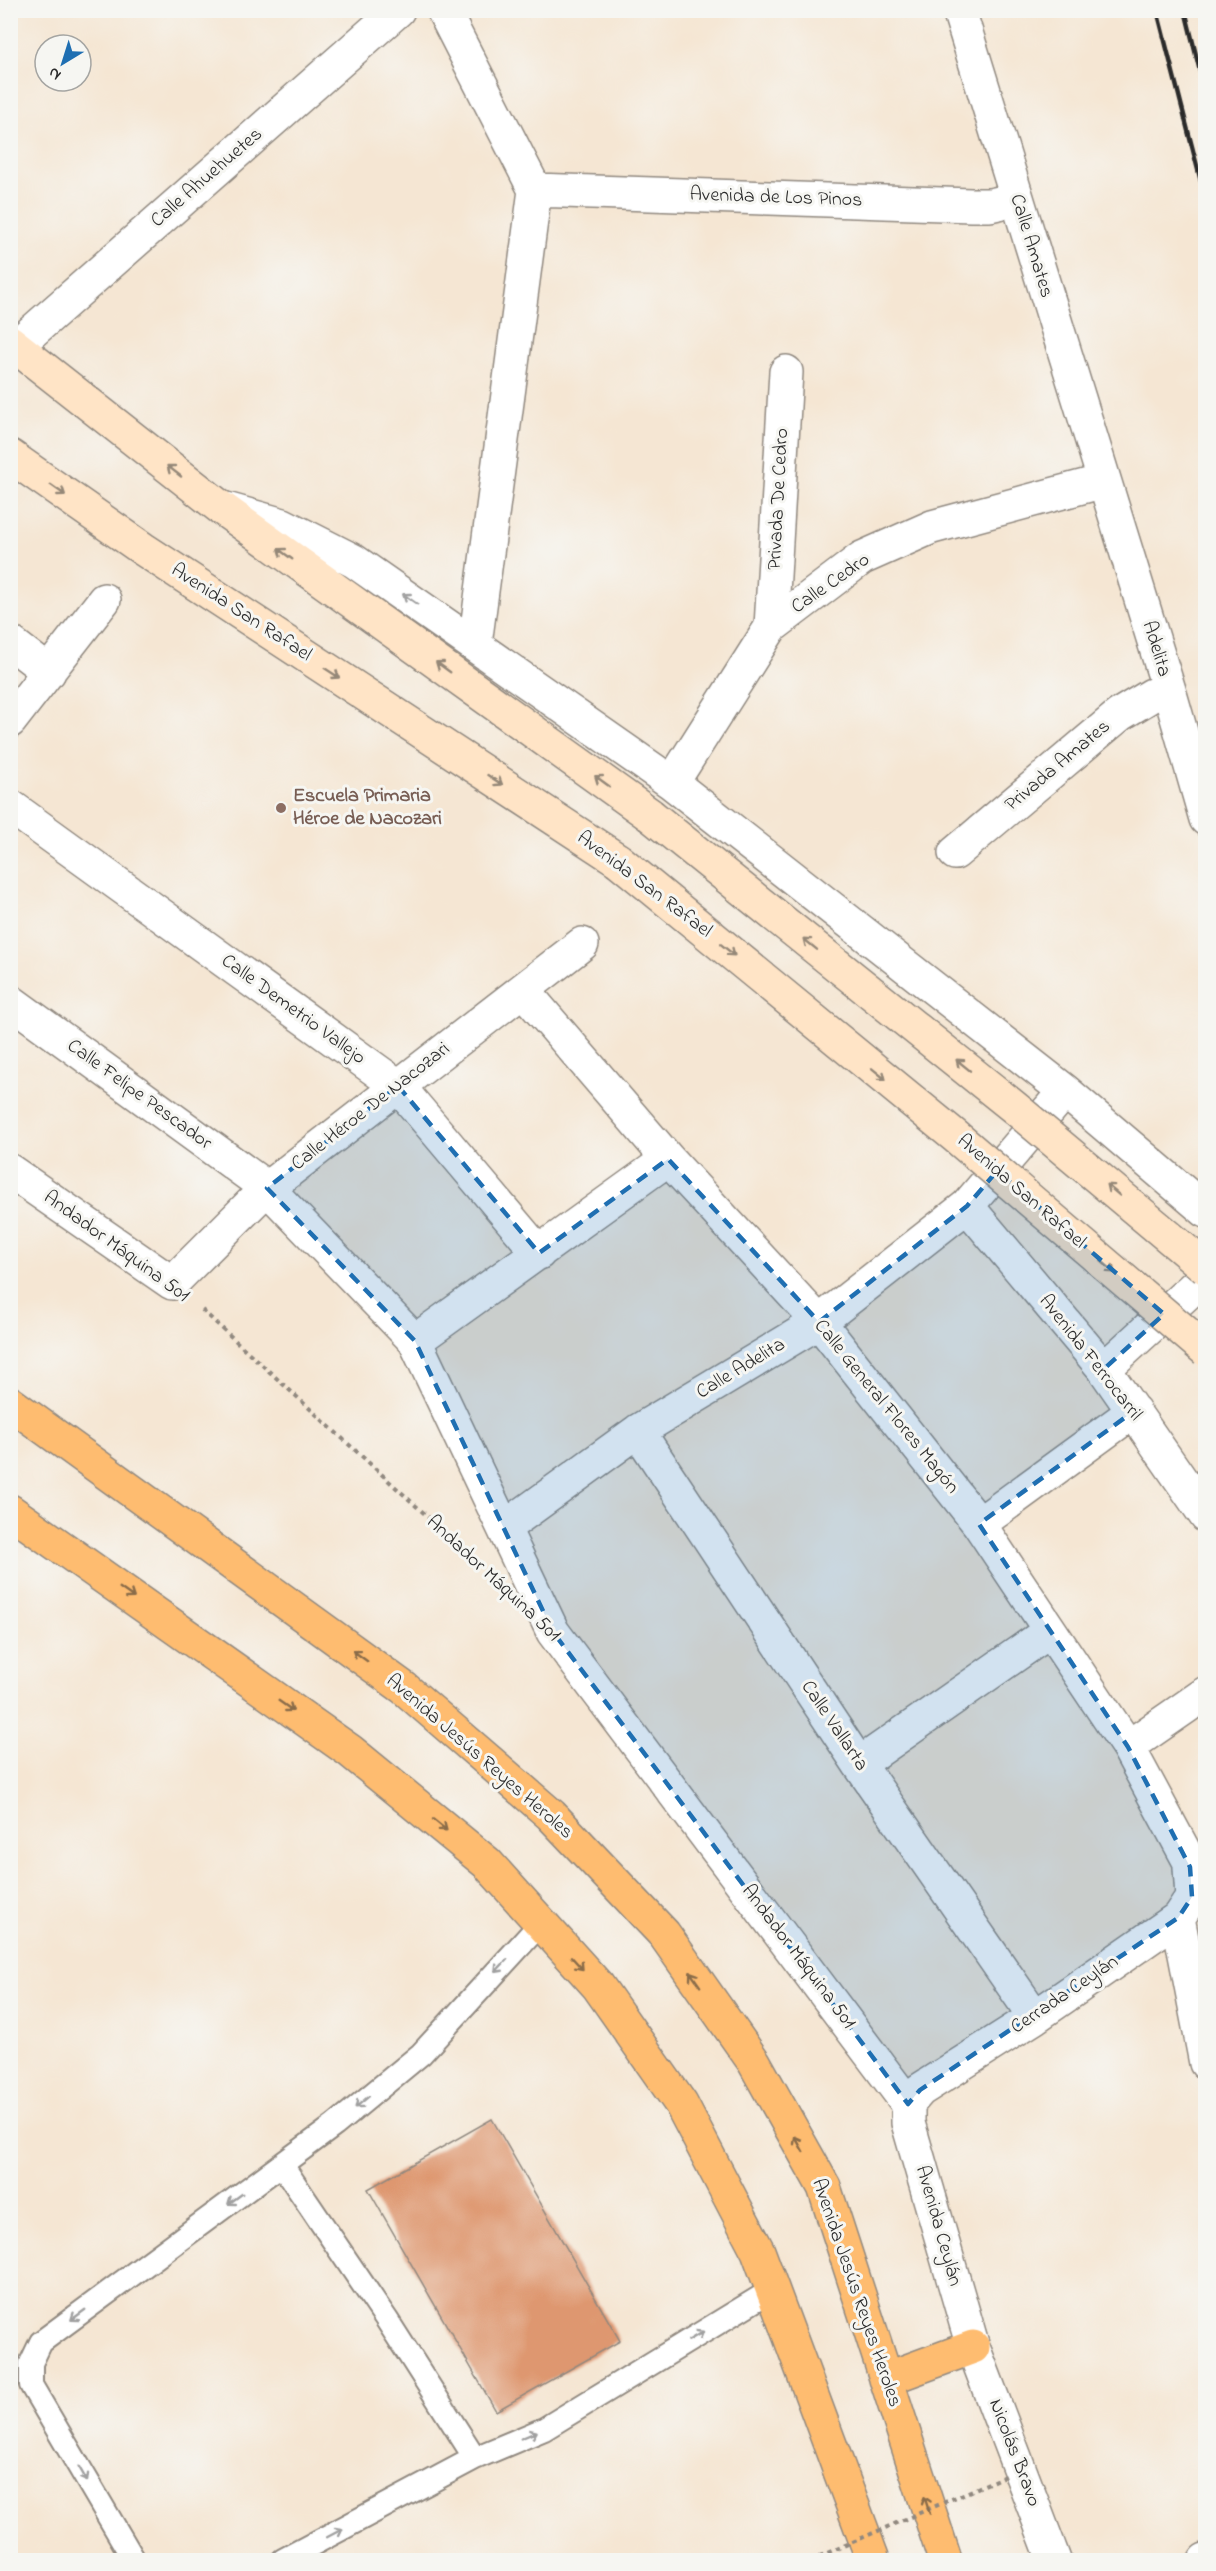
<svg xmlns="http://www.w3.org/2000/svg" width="1216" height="2571" font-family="'Indie Flower',sans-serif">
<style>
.building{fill:#de9770}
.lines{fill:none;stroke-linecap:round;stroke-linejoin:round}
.lane-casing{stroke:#90887f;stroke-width:26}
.street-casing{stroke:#90887f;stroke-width:36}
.secondary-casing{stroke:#90887f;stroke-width:36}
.highway-casing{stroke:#90887f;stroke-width:36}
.path{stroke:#90887f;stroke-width:4;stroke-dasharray:4.5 4.5;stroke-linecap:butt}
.lane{stroke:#fff;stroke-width:22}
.street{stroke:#fff;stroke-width:33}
.secondary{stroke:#ffe4c6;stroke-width:33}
.highway{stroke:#febc70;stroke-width:33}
.rail{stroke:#2b2b2b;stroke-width:4.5}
.secondary-bridge-casing{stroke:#90887f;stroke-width:36;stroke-linecap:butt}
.path-bridge{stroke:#90887f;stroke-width:4;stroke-dasharray:4.5 4.5;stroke-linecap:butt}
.secondary-bridge{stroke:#ffe4c6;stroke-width:33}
.oneway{stroke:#958878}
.oneway2{stroke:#a0a0a0}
.oneway3{stroke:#8a6c4a}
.marked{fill:#1f6fb2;fill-opacity:0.2;stroke:#1f6fb2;stroke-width:4.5;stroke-dasharray:12 8;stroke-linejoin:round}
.education-dot{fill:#8d6e63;stroke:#f6f6f2;stroke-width:2}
.labels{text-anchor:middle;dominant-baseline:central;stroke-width:6;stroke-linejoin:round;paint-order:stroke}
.street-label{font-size:20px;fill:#2b2b2b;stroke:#f6f6f2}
.education-label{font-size:20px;font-weight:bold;fill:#785e54;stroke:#f6f6f2;text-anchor:start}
</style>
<rect width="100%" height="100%" fill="#f6f6f2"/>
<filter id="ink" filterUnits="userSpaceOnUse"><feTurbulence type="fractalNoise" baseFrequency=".0167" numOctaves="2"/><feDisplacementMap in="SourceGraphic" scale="12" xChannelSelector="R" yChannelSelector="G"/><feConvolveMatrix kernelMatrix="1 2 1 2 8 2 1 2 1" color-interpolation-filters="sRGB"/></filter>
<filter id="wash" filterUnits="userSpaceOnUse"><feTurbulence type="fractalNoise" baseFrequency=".008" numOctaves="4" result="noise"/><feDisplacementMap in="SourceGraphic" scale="24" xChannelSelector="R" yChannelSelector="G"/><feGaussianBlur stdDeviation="1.35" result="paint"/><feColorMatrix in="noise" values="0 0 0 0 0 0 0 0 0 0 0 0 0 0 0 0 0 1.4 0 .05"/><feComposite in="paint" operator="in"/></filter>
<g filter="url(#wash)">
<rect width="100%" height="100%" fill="#f5e6d3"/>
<g id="blocks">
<!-- building -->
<path class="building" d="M492,2119L620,2341L496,2411L368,2189Z"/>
</g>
</g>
<g filter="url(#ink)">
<use href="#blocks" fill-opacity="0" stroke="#90887f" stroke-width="1.5"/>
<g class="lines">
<!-- lane casing -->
<g class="lane-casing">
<path id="lane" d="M282,2165L387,2320L475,2458
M134,2560L31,2385V2363L41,2342L335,2125L421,2054L541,1923
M283,2560L475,2458L544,2429L772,2290"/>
</g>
<!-- street casing -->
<g class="street-casing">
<path id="street" d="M443,10L535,190L475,644
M959,10L1169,690L1206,819
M535,190L971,205H990L1017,199
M16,346L398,10
M226,509L283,525L354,561L672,783L1065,1091L1206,1211
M771,627L786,372
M10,642L49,672
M10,721L104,600
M672,783L771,627L862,558L932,527L1104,481
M10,806L398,1086L539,1253
M955,853L1119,715L1152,695L1169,690
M523,990L668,1159L819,1322L979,1524L1128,1747L1206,1892
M10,1001L267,1188L415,1341L553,1632L908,2104
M10,1171L172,1283L267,1188L582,944
M967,1206L1104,1369L1206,1516
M415,1341L668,1159
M1104,1369L1206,1276
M638,1431L859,1764L1035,2017
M979,1524L1134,1411
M504,1528L638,1431L819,1322L967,1206L1065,1091
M1128,1747L1206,1693
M859,1764L1050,1631
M1178,1918L1206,2063
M908,2104V2123L973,2347L1054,2560
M908,2104L920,2090L1035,2017L1178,1918L1192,1897L1190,1867
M1205,2560H1206"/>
</g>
<!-- secondary casing -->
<g class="secondary-casing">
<path id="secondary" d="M10,342L220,507L650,815
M10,456L143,549L618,860"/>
</g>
<!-- highway casing -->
<g class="highway-casing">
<path id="highway" d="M10,1403L404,1688L551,1815L664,1934L754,2062L824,2187L945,2560
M10,1511L350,1751L487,1863L598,1986L681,2104L758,2251L873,2560
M886,2379L973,2347"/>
</g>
<!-- path -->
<path class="path" d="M202,1310L473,1558"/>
<!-- lane -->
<use href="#lane" class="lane"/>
<!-- street -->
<use href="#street" class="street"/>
<!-- secondary -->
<use href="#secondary" class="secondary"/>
<!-- highway -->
<use href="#highway" class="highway"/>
<!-- rail -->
<path class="rail" d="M1157,10L1206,201
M1185,10L1206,96"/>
<!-- secondary-bridge casing -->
<g class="secondary-bridge-casing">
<path id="secondary-bridge" d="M650,815L1015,1108L1206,1268
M618,860L955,1136L1206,1350"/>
</g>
<!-- path-bridge -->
<path class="path-bridge" d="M811,2560L1005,2476"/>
<!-- secondary-bridge -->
<use href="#secondary-bridge" class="secondary-bridge"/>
</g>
<!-- one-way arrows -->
<defs><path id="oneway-shaft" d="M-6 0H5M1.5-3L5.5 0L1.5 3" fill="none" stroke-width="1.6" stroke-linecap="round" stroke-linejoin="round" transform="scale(1.5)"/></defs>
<g class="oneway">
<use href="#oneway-shaft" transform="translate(174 471) rotate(-142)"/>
<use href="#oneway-shaft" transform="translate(58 490) rotate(35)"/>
<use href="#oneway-shaft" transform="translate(285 554) rotate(-144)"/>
<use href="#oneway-shaft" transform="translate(443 667) rotate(-144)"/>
<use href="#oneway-shaft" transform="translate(332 673) rotate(33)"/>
<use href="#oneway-shaft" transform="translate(495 780) rotate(33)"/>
<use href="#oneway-shaft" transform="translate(602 781) rotate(-144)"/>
<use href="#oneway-shaft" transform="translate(810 944) rotate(-141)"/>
<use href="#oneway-shaft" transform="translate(728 950) rotate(39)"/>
<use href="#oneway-shaft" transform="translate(963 1065) rotate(-141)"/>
<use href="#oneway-shaft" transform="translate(879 1074) rotate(39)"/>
<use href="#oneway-shaft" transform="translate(1113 1190) rotate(-140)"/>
<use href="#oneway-shaft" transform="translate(1108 1267) rotate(41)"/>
</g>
<g class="oneway2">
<use href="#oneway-shaft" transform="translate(410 599) rotate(-145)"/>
<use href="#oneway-shaft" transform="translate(501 1966) rotate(133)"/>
<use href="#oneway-shaft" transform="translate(362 2102) rotate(140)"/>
<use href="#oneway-shaft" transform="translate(235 2199) rotate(144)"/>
<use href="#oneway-shaft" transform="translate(78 2315) rotate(144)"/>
<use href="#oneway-shaft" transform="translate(696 2336) rotate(-31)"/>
<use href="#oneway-shaft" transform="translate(529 2435) rotate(-23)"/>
<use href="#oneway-shaft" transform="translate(83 2474) rotate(60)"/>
<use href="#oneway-shaft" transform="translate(335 2533) rotate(-28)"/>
</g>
<g class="oneway3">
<use href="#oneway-shaft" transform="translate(127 1593) rotate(35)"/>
<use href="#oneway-shaft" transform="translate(360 1656) rotate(-144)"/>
<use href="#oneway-shaft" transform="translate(286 1706) rotate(35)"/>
<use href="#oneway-shaft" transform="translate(440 1825) rotate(39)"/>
<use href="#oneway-shaft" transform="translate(577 1963) rotate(48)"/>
<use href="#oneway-shaft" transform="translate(695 1979) rotate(-125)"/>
<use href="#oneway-shaft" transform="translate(799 2144) rotate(-119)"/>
<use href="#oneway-shaft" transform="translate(927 2505) rotate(-108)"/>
</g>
</g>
<!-- marked area -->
<path class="marked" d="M398,1086L539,1253L668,1159L819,1322L967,1206L997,1171L1164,1314L1104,1369L1134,1411L979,1524L1128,1747L1190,1867L1192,1897L1178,1918L920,2090L908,2104L553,1632L415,1341L267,1188Z"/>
<!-- markers -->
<circle class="education-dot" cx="281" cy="808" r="6"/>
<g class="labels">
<!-- street labels -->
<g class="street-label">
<text transform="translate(207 178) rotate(-41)">Calle Ahuehuetes</text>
<text transform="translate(776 198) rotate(2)">Avenida de Los Pinos</text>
<text transform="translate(1031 246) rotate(73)">Calle Amates</text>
<text transform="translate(779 499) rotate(-87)">Privada De Cedro</text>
<text transform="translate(831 584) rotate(-35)">Calle Cedro</text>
<text transform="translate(241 613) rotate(33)">Avenida San Rafael</text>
<text transform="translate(1156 649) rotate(73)">Adelita</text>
<text transform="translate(1058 766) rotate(-40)">Privada Amates</text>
<text transform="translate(644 885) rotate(37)">Avenida San Rafael</text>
<text transform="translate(293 1010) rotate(36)">Calle Demetrio Vallejo</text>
<text transform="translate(139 1095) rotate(36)">Calle Felipe Pescador</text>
<text transform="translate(371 1107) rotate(-38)">Calle Héroe De Nacozari</text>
<text transform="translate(1021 1192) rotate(41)">Avenida San Rafael</text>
<text transform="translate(116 1247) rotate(36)">Andador Máquina 501</text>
<text transform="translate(1090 1358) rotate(52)">Avenida Ferrocarril</text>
<text transform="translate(741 1369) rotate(-31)">Calle Adelita</text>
<text transform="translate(886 1407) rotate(51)">Calle General Flores Magón</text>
<text transform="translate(493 1579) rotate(43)">Andador Máquina 501</text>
<text transform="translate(834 1726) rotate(56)">Calle Vallarta</text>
<text transform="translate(479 1757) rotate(41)">Avenida Jesús Reyes Heroles</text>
<text transform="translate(798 1957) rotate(53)">Andador Máquina 501</text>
<text transform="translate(1065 1995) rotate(-34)">Cerrada Ceylán</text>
<text transform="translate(938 2226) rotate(74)">Avenida Ceylán</text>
<text transform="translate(856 2293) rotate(71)">Avenida Jesús Reyes Heroles</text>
<text transform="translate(1014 2453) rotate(69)">Nicolás Bravo</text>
</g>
<!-- education labels -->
<g class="education-label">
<text x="293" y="796">Escuela Primaria<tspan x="293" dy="23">Héroe de Nacozari</tspan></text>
</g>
</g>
<!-- margin -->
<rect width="1216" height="2571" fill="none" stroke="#f6f6f2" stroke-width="36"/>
<!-- north arrow -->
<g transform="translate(63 63) rotate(218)"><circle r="28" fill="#f6f6f2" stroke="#a5a5a2" stroke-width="1.5"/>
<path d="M0-4.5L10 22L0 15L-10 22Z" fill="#1f6fb2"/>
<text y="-9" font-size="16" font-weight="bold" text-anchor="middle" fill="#2b2b2b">N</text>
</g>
</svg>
